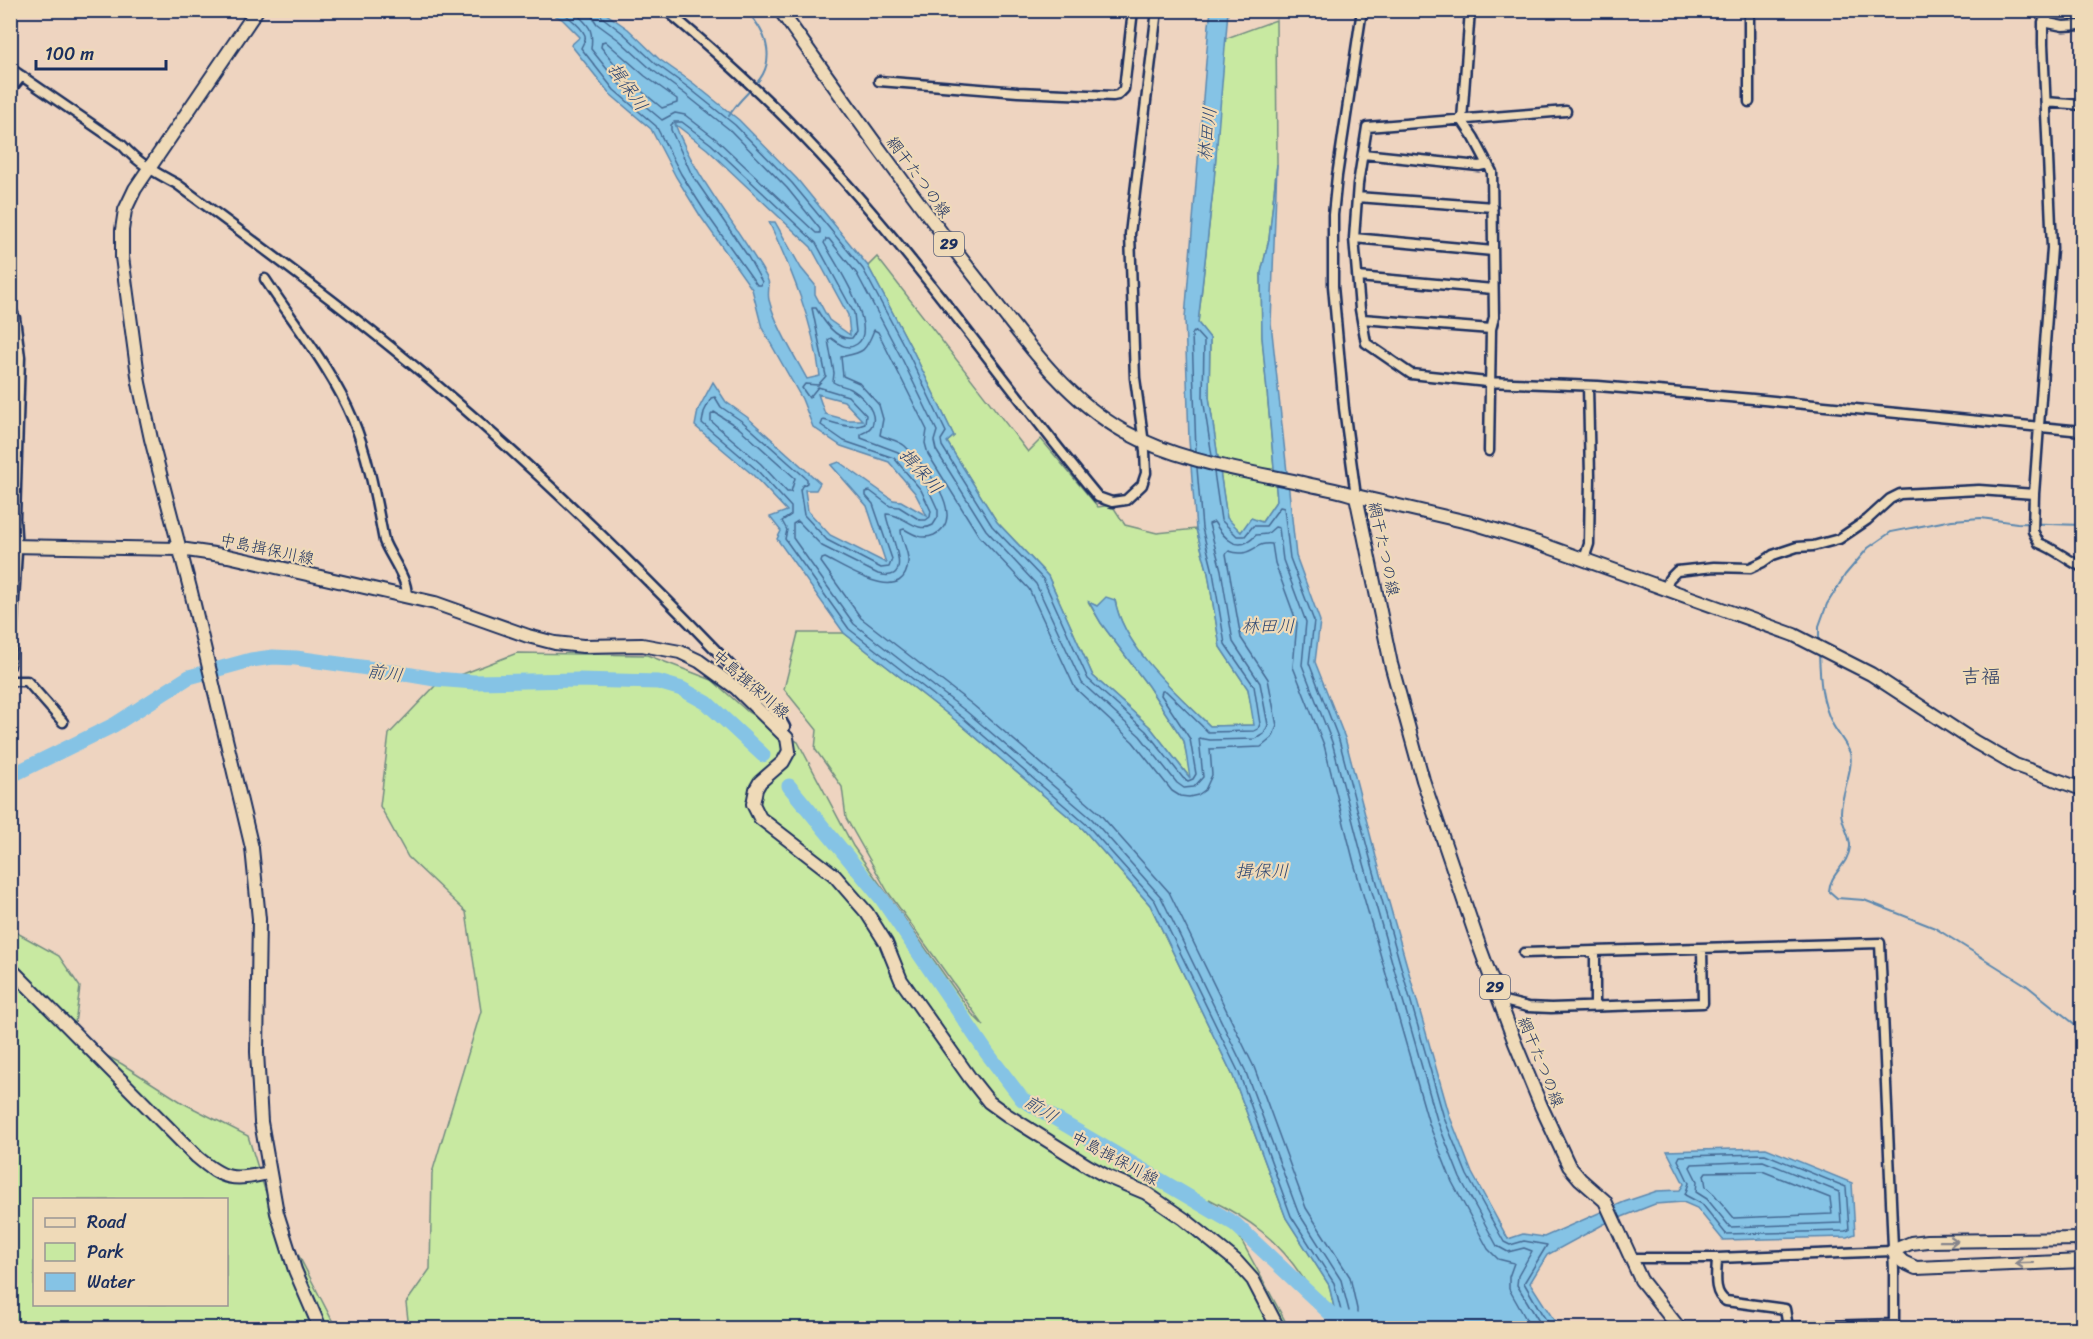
<svg xmlns="http://www.w3.org/2000/svg" width="2093" height="1339" font-family="Sriracha,'Klee One',sans-serif">
<style>
.green{fill:#c8e9a1;stroke:#728c80;stroke-width:1.5;fill-rule:evenodd}
.water{fill:#85c3e5;stroke:#5b88af;stroke-width:1.5;fill-rule:evenodd}
.lines{fill:none;stroke-linecap:round;stroke-linejoin:round}
.shore{stroke:#456a94;stroke-width:1.5}
.stream{stroke:#5b88af;stroke-width:2}
.river{stroke:#85c3e5;stroke-width:15}
.street-casing{stroke:#1b2f5e;stroke-width:13}
.secondary-casing{stroke:#1b2f5e;stroke-width:16}
.primary-casing{stroke:#1b2f5e;stroke-width:16}
.street{stroke:#efdab8;stroke-width:8}
.secondary{stroke:#efdab8;stroke-width:12}
.primary{stroke:#efdab8;stroke-width:12}
.oneway{stroke:#85848b}
.labels{text-anchor:middle;dominant-baseline:central;stroke-width:4.5;stroke-linejoin:round;paint-order:stroke}
.shield{fill:#efdab8;stroke:#5b6279;stroke-width:1.5}
.shield-label{font-size:15px;font-weight:bold;fill:#1b2f5e}
.street-label{font-size:16px;fill:#1b2f5e;stroke:#efdab8}
.water-label{font-size:18px;font-style:italic;fill:#2b4572;stroke:#efdab8}
.quarter-label{font-size:20px;fill:#1b2f5e;stroke:#efdab8}
</style>
<rect width="100%" height="100%" fill="#eed4c0"/>
<filter id="ink" filterUnits="userSpaceOnUse"><feTurbulence type="fractalNoise" baseFrequency=".0167" numOctaves="2"/><feDisplacementMap in="SourceGraphic" scale="12" xChannelSelector="R" yChannelSelector="G"/><feConvolveMatrix kernelMatrix="1 2 1 2 8 2 1 2 1" color-interpolation-filters="sRGB"/></filter>
<g filter="url(#ink)">
<!-- green -->
<path class="green" d="M1276,20L1277,164L1269,239L1261,273L1262,337L1277,500L1262,522L1240,532L1227,519L1209,397L1210,338L1198,323L1214,181L1224,39Z
M877,257L1028,452L1041,439L1098,507L1112,505L1125,525L1157,533L1196,529L1208,573L1220,647L1248,689L1255,725L1210,726C1177,694 1123,648 1115,600L1097,606L1089,603L1101,623L1148,686L1184,741L1191,779L1150,727L1093,676L1048,576L997,522L947,442L954,436L914,353L868,266Z
M798,633H844L959,723L1083,829L1150,905L1233,1076L1286,1218L1329,1285L1335,1312L1328,1317C1316,1305 1312,1291 1303,1278C1277,1239 1251,1220 1209,1199L1234,1227L1289,1328H409L406,1303L430,1269L432,1173L481,1011L466,912L408,857L380,806L389,734L437,684L517,653L647,655L712,680L748,712L798,742L853,846L972,1014L984,1026L888,892L846,818L842,787L815,749L817,730L784,689Z
M10,929L59,956L80,987L73,1038L122,1064L183,1103L248,1136L265,1190L336,1328H11ZM34,1200H226V1304H34Z"/>
<!-- water -->
<path class="water" d="M546,11H602L628,29L659,59L693,83L739,120L797,179L868,266L914,353L954,436L947,442L997,522L1048,576L1093,676L1150,727L1190,778L1184,741L1148,686L1101,623L1089,602L1097,606L1106,597L1115,600C1123,647 1177,694 1210,726L1254,725L1248,689L1220,647L1208,573L1196,529L1189,440L1185,318L1209,25L1211,11H1228L1214,181L1198,323L1210,338L1209,397L1227,518L1241,532L1251,518L1262,522L1277,500L1262,337L1261,273L1269,239L1277,164L1271,323L1296,556L1320,621L1315,662L1345,738L1376,857L1450,1117L1472,1173L1508,1239L1523,1234L1544,1237L1624,1202L1657,1191L1680,1190L1684,1184L1667,1151L1766,1148L1852,1183L1855,1234L1847,1237L1723,1240L1697,1208L1683,1202L1655,1204L1604,1224L1547,1255L1530,1283L1559,1328H1327L1335,1312L1329,1285L1286,1218L1233,1076L1150,905L1083,829L959,723L844,633L777,539L781,531L770,517L787,511L753,475L695,426L698,410L713,382L726,402L747,417L820,483L816,490H805L808,511L830,535L886,563L867,506L831,465L839,462L893,500L901,501L927,516L915,493L889,462L841,446L813,427L802,399L762,328L752,289L701,217L676,177L651,129L610,94L571,45L580,37L562,19ZM675,124L707,149L811,247L848,315L850,335L829,320L815,294V285L801,268L775,222H769C792,271 813,322 820,376L807,379C795,357 775,324 769,300C767,292 771,285 767,278C738,226 696,180 675,124ZM818,394L844,401L862,420H847L825,414Z"/>
<g class="lines">
<!-- shore -->
<path class="shore" d="M559,10C565,14 588,31 585,39C584,43 582,45 581,48L614,90L656,126L681,174L706,213L757,285H761L762,282L747,255L692,175L671,130V125L674,122H682L711,144L816,243L854,313L856,332L852,338C836,341 823,320 816,308H812L826,376L818,385L805,384L802,388L809,398L818,387L848,396L866,415L865,424C852,430 836,423 823,420L821,425L844,441L894,458L921,490L931,511L930,517L926,520H920L899,507L890,506L870,491L866,492V496L873,504L892,559L889,567L881,568L827,540L804,515L800,490L802,486L807,483V479L743,422L721,407L715,397L711,398L704,412L702,423L757,470L791,507V515L782,521L787,530L785,539L849,629L963,718L1087,825L1155,901L1239,1073L1291,1216L1334,1283L1341,1311L1334,1328
M573,10C588,26 594,26 591,49L619,84L662,120L675,113L685,115L716,139L816,233H820V229L787,188L730,130L685,94L651,69L619,40L597,24L593,18L592,10
M599,10L602,17L624,34L656,64L689,88L735,125L792,183L863,269L909,355L946,432L941,440L942,446L992,526L1043,579L1088,679L1146,731L1183,778L1188,781L1193,779L1196,774L1190,739L1161,695L1162,691H1166L1208,732L1254,731L1258,729L1260,724L1254,686L1225,644L1213,572L1202,528L1197,468
M605,41L645,76L677,99V103L662,108L626,78L601,47L602,42Z
M714,412L739,428L795,478L791,492H787L761,464L711,421V415Z
M1196,452L1192,334L1195,331L1204,341L1203,398L1212,456
M1214,472L1221,520L1237,536H1245L1253,526H1266L1280,507L1284,508L1290,558L1314,621L1309,663L1339,740L1370,858L1444,1118L1467,1175L1504,1242L1510,1245L1524,1241L1547,1245L1524,1283L1542,1314L1552,1328
M1765,1154L1846,1187L1849,1230L1845,1231L1726,1234L1702,1204L1685,1195L1689,1183L1678,1160L1680,1156Z
M1763,1161L1839,1192L1841,1223L1730,1227L1707,1199L1696,1192L1697,1181L1690,1167L1692,1164Z
M1762,1171L1830,1198L1832,1214L1734,1218L1714,1194L1706,1187L1704,1175L1706,1172Z
M1342,1328L1349,1311L1341,1280L1298,1212L1245,1070L1161,897L1092,819L967,712L854,624L793,538V524L798,521L822,546L878,574C919,585 886,528 886,514C903,513 916,535 933,525L938,517V510L926,484L898,452L861,438V434C886,424 868,399 851,389C846,386 839,386 833,382L834,373L828,340L831,338C839,344 847,351 857,344C880,328 834,261 824,243L826,239H829L857,274L902,359L937,431L934,441L936,450L986,530L1036,584L1082,683L1140,736L1177,783L1184,788L1194,787L1203,777L1199,738L1210,740L1255,739L1264,734L1268,725L1260,683L1233,642L1221,570L1209,524L1214,522C1225,540 1239,554 1256,535L1267,534L1275,527L1279,528L1283,560L1306,622L1302,665L1332,742L1363,860L1437,1120L1460,1178L1497,1246L1508,1252L1524,1248L1532,1251L1518,1276L1517,1285L1543,1328
M1352,1328L1357,1318V1309L1350,1277L1306,1208L1254,1067L1169,892L1098,812L973,705L861,618L821,562L822,559L825,558C844,567 905,608 908,562C909,551 901,541 901,530L904,529C914,535 923,540 934,535C970,517 922,462 905,446C898,440 888,439 880,435L883,419L879,405L859,383L843,376L841,357C863,352 865,353 874,330L878,332L927,430L925,443L928,454L979,536L1029,589L1075,688L1133,742L1172,791L1180,796L1189,797L1198,795L1205,790L1212,775L1210,749L1261,747L1272,738L1277,726L1268,679L1241,638L1226,554L1229,551C1252,559 1254,541 1272,544L1275,563L1297,623L1293,667L1324,745L1354,863L1429,1124L1452,1182L1488,1249L1498,1259L1514,1263L1509,1277V1289L1531,1328"/>
<!-- stream -->
<path class="stream" d="M729,116C743,90 772,82 767,48C765,33 756,21 746,10
M1819,642V626L1827,604L1845,575L1868,548L1891,532L1952,520L1981,518L2017,523L2082,525
M1819,653C1820,679 1821,702 1833,725C1838,734 1846,743 1850,753C1854,768 1841,794 1841,812C1841,824 1851,836 1850,847C1848,866 1830,873 1829,891L1837,898L1864,900L1935,928L2026,985L2082,1030"/>
<!-- river -->
<path class="river" d="M10,776L114,725L189,677L251,660L273,657L296,658L382,670L435,679L474,682L578,680L658,682L682,689L707,703L763,755
M789,786L882,899L987,1053L1022,1099L1235,1224L1332,1315L1384,1328"/>
<!-- street casing -->
<g class="street-casing">
<path id="street" d="M666,10C710,47 754,86 794,127C906,241 996,374 1098,497L1112,502L1126,500L1142,485L1146,473L1145,451L1135,378L1130,234L1157,10
M1470,10L1462,120L1474,138L1492,172L1494,317L1491,329L1489,451
M1749,10V102
M2048,10L2047,19L2043,22V44L2052,248L2034,494L2033,531L2039,543C2055,549 2067,560 2082,567
M2043,22L2063,26L2082,25
M10,68L122,145C138,163 156,173 177,184C268,252 360,319 446,393C564,494 674,604 780,718L785,727L782,731
M879,81L1018,92L1113,96L1118,95L1124,89L1133,10
M10,90L22,76
M2046,102L2082,105
M1566,111L1367,127L1358,184L1354,238L1360,309L1366,343L1411,374L1487,382L1598,386L1753,399L2082,431
M1363,154L1479,166L1488,164
M1357,197L1493,207
M1354,238L1493,251
M1358,277L1493,289
M265,279C295,325 332,369 353,420C369,458 376,500 384,541C389,555 410,582 406,596
M10,308L15,318L20,357L15,518L17,551L10,666
M1362,319L1491,329
M1356,496L1344,408L1333,286V215L1337,176L1362,10
M1584,559L1589,544L1590,476L1588,386
M1666,588L1669,579L1677,571L1714,567L1750,568L1763,562L1773,555L1797,547L1813,546L1839,539L1867,520L1890,499L1900,494L1979,490L2034,494
M10,681H27L63,722
M1595,951V1006
M1524,953L1880,943L1894,1271V1324L1896,1328
M1500,1000L1528,1007L1551,1008L1703,1003L1702,948
M1629,1258H1717L1892,1251
M1717,1258C1717,1272 1712,1293 1726,1301L1785,1309L1788,1327L1894,1324"/>
</g>
<!-- secondary casing -->
<g class="secondary-casing">
<path id="secondary" d="M257,10L135,189L125,210L122,230V257L139,383L151,439L191,592L252,848L259,919L257,1052L261,1122L277,1213L295,1270L320,1328
M1356,496L1476,524L1538,543L1794,635L1871,674L1975,742L2015,765L2082,789
M10,546L180,549L228,556L435,603L528,636L555,643L583,646L642,645L680,652L699,661L736,688L787,738L789,751L783,762L760,782L756,789L753,804L760,818L834,875L867,913L886,943L901,980L970,1078L989,1102L1007,1115L1088,1166L1108,1177L1146,1193L1184,1219L1236,1261L1253,1280L1278,1328
M10,968L197,1157C224,1180 233,1181 268,1173
M2082,1239L1927,1241L1911,1243L1892,1251L1903,1262L1916,1268L2082,1261"/>
</g>
<!-- primary casing -->
<g class="primary-casing">
<path id="primary" d="M780,10C846,103 911,195 981,284C1023,338 1064,398 1125,432C1180,462 1247,471 1307,484C1323,488 1340,490 1356,496L1391,664L1423,780L1480,948L1515,1043L1541,1106L1569,1166L1580,1179L1605,1201L1641,1280L1679,1328"/>
</g>
<!-- street -->
<use href="#street" class="street"/>
<!-- secondary -->
<use href="#secondary" class="secondary"/>
<!-- primary -->
<use href="#primary" class="primary"/>
</g>
<!-- one-way arrows -->
<defs><path id="oneway-shaft" d="M-6 0H5M1.5-3L5.5 0L1.5 3" fill="none" stroke-width="1.6" stroke-linecap="round" stroke-linejoin="round" transform="scale(1.5)"/></defs>
<g class="oneway">
<use href="#oneway-shaft" transform="translate(1949 1241) rotate(-1)"/>
<use href="#oneway-shaft" transform="translate(2024 1263) rotate(178)"/>
</g>
</g>
<g class="labels">
<!-- shield labels -->
<g class="shield">
<rect x="934" y="232" width="30" height="24" rx="4.5"/>
<rect x="1480" y="975" width="30" height="24" rx="4.5"/>
</g>
<g class="shield-label">
<text x="949" y="244">29</text>
<text x="1495" y="987">29</text>
</g>
<!-- street labels -->
<g class="street-label">
<text transform="translate(919 177) rotate(54)">網干たつの線</text>
<text transform="translate(267 549) rotate(12)">中島揖保川線</text>
<text transform="translate(1384 549) rotate(78)">網干たつの線</text>
<text transform="translate(751 684) rotate(41)">中島揖保川線</text>
<text transform="translate(1541 1062) rotate(68)">網干たつの線</text>
<text transform="translate(1115 1158) rotate(28)">中島揖保川線</text>
</g>
<!-- water labels -->
<g class="water-label">
<text transform="translate(628 87) rotate(55)">揖保川</text>
<text transform="translate(1207 134) rotate(-84)">林田川</text>
<text transform="translate(921 471) rotate(48)">揖保川</text>
<text x="1268" y="626">林田川</text>
<text transform="translate(385 673) rotate(8)">前川</text>
<text x="1262" y="871">揖保川</text>
<text transform="translate(1041 1109) rotate(33)">前川</text>
</g>
<!-- quarter labels -->
<g class="quarter-label">
<text x="1981" y="676">吉福</text>
</g>
</g>
<!-- margin -->
<rect width="2093" height="1339" fill="none" stroke="#efdab8" stroke-width="36"/>
<rect x="18" y="18" width="2057" height="1303" fill="none" stroke="#1b2f5e" stroke-width="2" filter="url(#ink)"/>
<!-- legend -->
<rect x="33" y="1198" width="195" height="108" fill="#efdab8" stroke="#9a9694" stroke-width="1.5"/>
<rect x="45" y="1218" width="30" height="9" fill="#efdab8" stroke="#9a9694" stroke-width="1.5"/>
<text x="87" y="1228" font-size="18" fill="#1b2f5e">Road</text>
<rect x="45" y="1243" width="30" height="18" fill="#c8e9a1" stroke="#9a9694" stroke-width="1.5"/>
<text x="87" y="1258" font-size="18" fill="#1b2f5e">Park</text>
<rect x="45" y="1273" width="30" height="18" fill="#85c3e5" stroke="#9a9694" stroke-width="1.5"/>
<text x="87" y="1288" font-size="18" fill="#1b2f5e">Water</text>
<!-- scale -->
<path d="M36 60v9h130v-9" fill="none" stroke="#1b2f5e" stroke-width="3"/>
<text x="45" y="60" font-size="18" fill="#1b2f5e" stroke="#efdab8" stroke-width="4.5" paint-order="stroke">100 m</text>
</svg>
